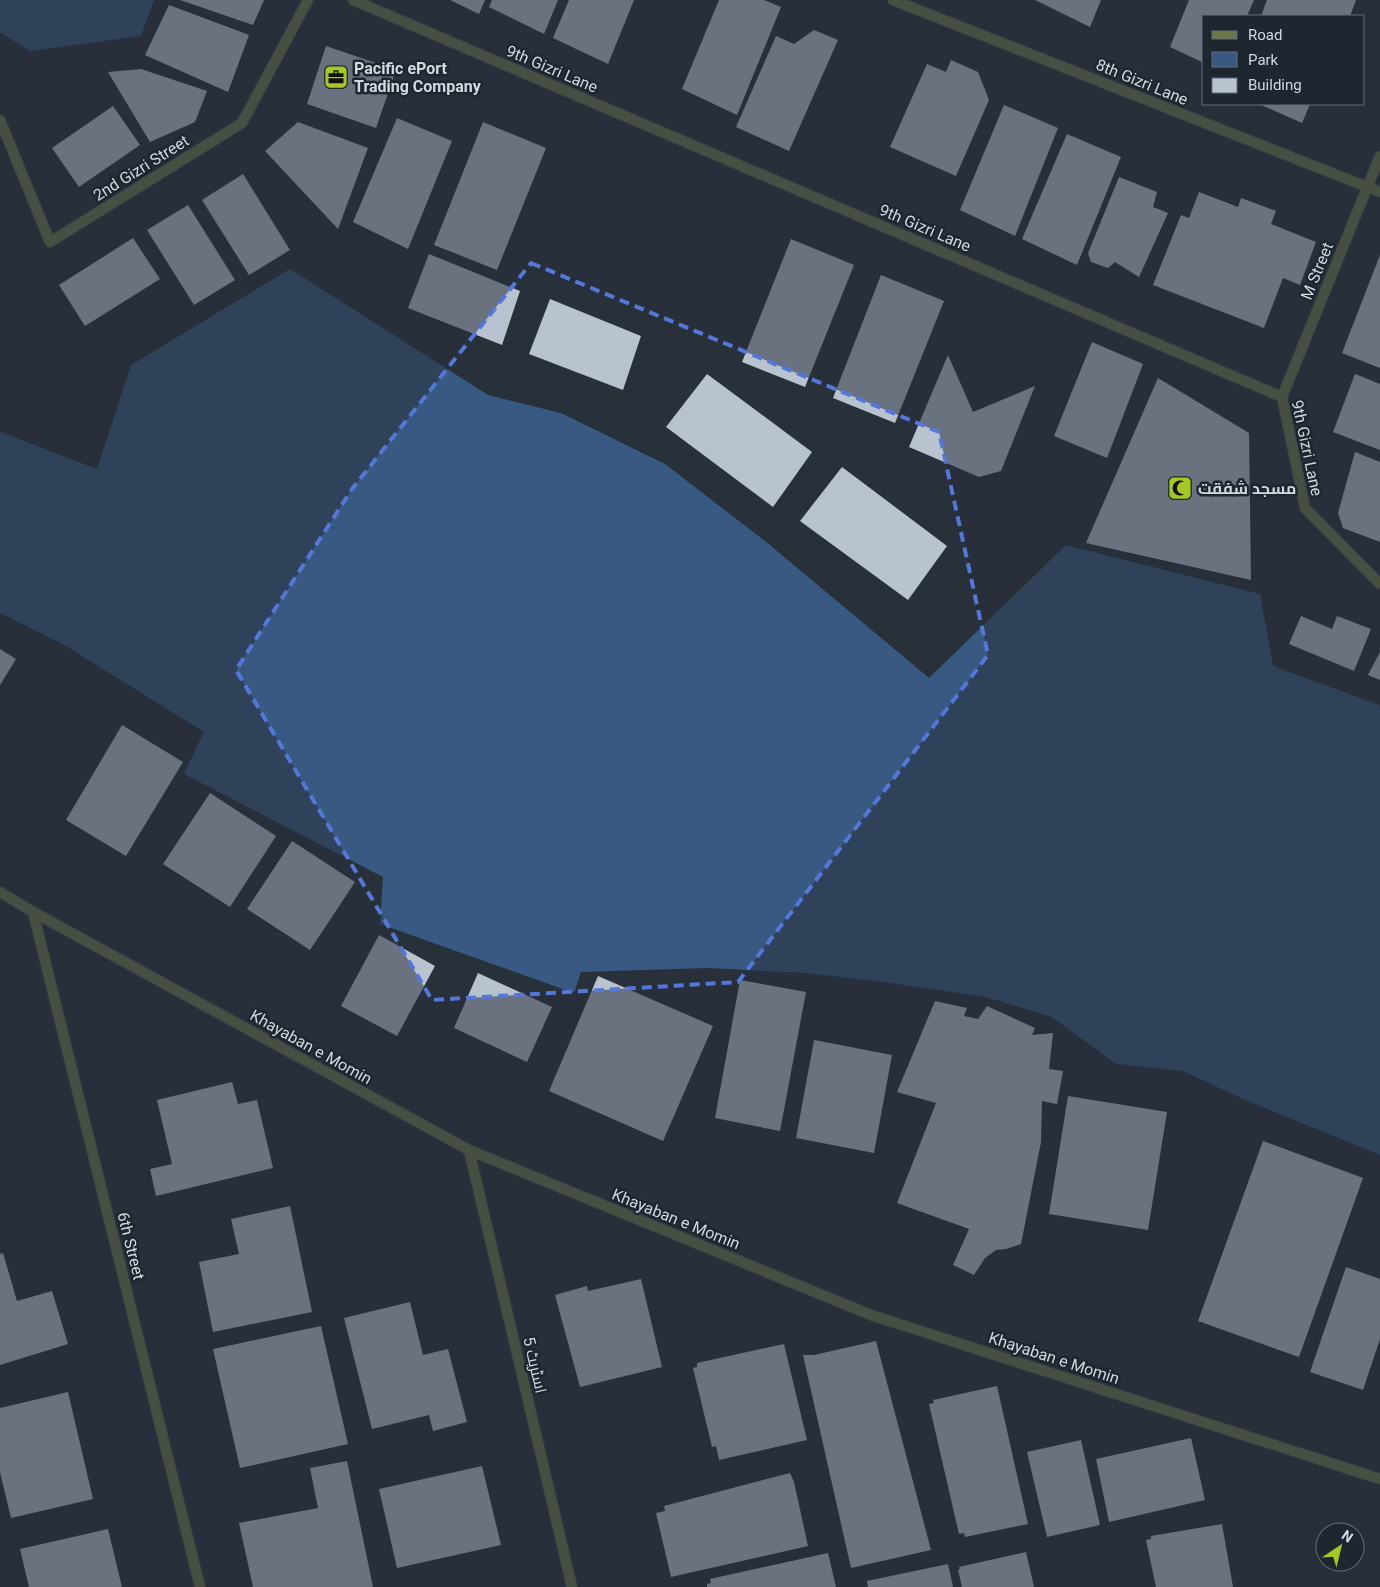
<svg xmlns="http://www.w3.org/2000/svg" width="1380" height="1587" font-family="Roboto,Cairo,sans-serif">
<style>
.green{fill:#385982}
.building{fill:#b9c3d0}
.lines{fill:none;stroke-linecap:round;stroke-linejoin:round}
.street-casing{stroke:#434b54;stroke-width:12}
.street{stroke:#6a7749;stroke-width:10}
.marked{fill:none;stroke:#5477da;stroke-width:4;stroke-dasharray:10 6;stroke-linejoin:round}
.labels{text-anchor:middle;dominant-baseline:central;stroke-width:5;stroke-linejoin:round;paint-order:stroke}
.poi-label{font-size:16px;font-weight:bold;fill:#d3d8de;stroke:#1e2630;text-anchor:start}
.street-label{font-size:16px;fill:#d3d8de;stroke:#1e2630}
</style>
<rect width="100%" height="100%" fill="#28303a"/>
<!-- green -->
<path class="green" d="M0,0H154L141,36L30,51L0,32Z
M290,269L488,395L561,413L665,464L765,541L929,678L1066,545L1260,594L1273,666L1379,705L1380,708V1155L1241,1098L1183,1071L1116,1064L1052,1017L986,997L883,982L807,973L708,968L581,972L574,993L380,924L383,877L184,774L204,732L66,646L0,613V432L97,469L131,365Z"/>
<!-- building -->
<path class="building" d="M180,0H264L253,25Z
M450,0H485L479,14Z
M492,0H558L544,34L489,7Z
M569,0H634L608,64L553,38Z
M719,0H764L781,7L737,115L682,89Z
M1035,0H1101L1090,27Z
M1189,0H1254L1247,16H1204V63L1170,47Z
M1267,0H1356L1350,16H1261Z
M169,5L249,35L228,92L145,55Z
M814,30L838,40L789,151L736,127L776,36L794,44Z
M326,46L396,70L376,128L307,104Z
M951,60L978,72L989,100L956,176L890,147L927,64L946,72Z
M141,69L207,91L195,122L150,142L108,72Z
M1259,104H1310L1302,123Z
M1004,105L1058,128L1015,236L960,210Z
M113,106L140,145L79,187L52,148Z
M397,118L452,141L408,249L353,222Z
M298,122L368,148L338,229L265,151Z
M483,122L546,148L497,270L434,245Z
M1067,134L1121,157L1077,265L1022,239Z
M243,174L290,250L249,275L202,200Z
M1119,177L1157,192L1153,207L1168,213L1139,277L1115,262L1108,268L1091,262L1088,253Z
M1199,192L1238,207L1241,198L1276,211L1271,224L1316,242L1300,285L1283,278L1264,328L1153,285L1181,215L1189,218Z
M188,205L235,280L194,305L147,230Z
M133,238L160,279L85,326L59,285Z
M791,239L854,265L805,387L742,362Z
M429,254L520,291L502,345L408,308Z
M1380,255V368L1342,353Z
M881,275L944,301L895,423L833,398Z
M550,299L641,336L623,390L529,354Z
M1092,342L1143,364L1107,458L1054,436Z
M948,355L973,412L1035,386L1001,471L979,477L909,447Z
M707,374L812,452L773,507L666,427Z
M1355,374L1380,384V450L1333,432Z
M1158,378L1249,433L1251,580L1086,543Z
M1355,452L1380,462V542L1343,528L1338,513Z
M842,467L947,546L908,600L800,521Z
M1301,616L1332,629L1337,616L1371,629L1354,671L1289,644Z
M0,649L16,659L0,685Z
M1380,652V680L1368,675Z
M122,725L183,762L126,856L66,820Z
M210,793L276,836L230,907L163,864Z
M292,841L355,882L310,950L247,909Z
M379,935L435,966L397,1036L341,1006Z
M478,973L552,1007L527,1062L454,1028Z
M598,976L713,1026L663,1141L549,1091Z
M740,980L806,992L780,1131L715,1118Z
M935,1001L967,1008L964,1016L978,1019L987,1006L1035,1028L1032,1035L1053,1033L1049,1069L1063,1071L1057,1104L1042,1101L1041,1142L1021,1244L1006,1249L996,1250L985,1258L974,1275L953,1265L969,1229L897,1203L936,1103L897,1092Z
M814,1040L892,1055L874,1153L796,1138Z
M232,1082L238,1104L257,1100L273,1168L156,1196L150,1169L172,1164L157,1100Z
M1068,1096L1167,1112L1148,1230L1049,1214Z
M1263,1141L1363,1178L1299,1357L1198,1321Z
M290,1206L312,1312L213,1332L199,1262L239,1254L231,1219Z
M3,1253L17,1301L52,1291L68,1344L0,1365V1254Z
M1346,1267L1380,1279V1339L1363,1390L1310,1372Z
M641,1279L662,1367L580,1387L555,1295L587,1286L588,1291Z
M410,1302L423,1355L448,1349L467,1422L433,1431L429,1415L372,1429L344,1318Z
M321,1326L348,1444L240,1468L213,1349Z
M876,1341L931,1550L851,1568L803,1355H814Z
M784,1344L807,1440L719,1460L716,1446L712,1447L693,1368L697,1367V1363Z
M997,1386L1028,1524L965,1537L964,1533L959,1534L929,1404L934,1403L933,1400Z
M68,1392L93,1499L11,1518L0,1472V1408Z
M1191,1438L1205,1500L1109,1522L1096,1459Z
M1081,1440L1100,1525L1047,1537L1027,1452Z
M347,1461L373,1587H253L239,1523L318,1508L310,1468Z
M482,1466L501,1545L397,1568L379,1489Z
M790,1473L794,1482L808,1546L671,1577L656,1513L665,1511L664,1506Z
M1222,1524L1233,1587H1156L1146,1540L1151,1539V1536Z
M108,1529L122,1587H29L20,1549Z
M1026,1552L1034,1587H962L958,1570L960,1569L959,1567Z
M828,1553L836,1587H707V1584L711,1583L710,1579Z
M948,1564L953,1587H868L867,1581Z"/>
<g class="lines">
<!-- street casing -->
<g class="street-casing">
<path id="street" d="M353,0L1282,397
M893,0L1380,192
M0,120L50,242L242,123L308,0
M1282,397L1380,156
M1282,397L1305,508L1380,584
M0,892L33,912L469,1150L871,1315L1380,1479
M33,912L200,1587
M469,1150L572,1587"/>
</g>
<!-- street -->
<use href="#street" class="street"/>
</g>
<!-- marked area -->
<path d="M0 0H1380V1587H0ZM531,263L939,432L988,655L738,982L432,1000L236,670L352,489Z" fill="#28303a" fill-opacity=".55" fill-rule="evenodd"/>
<path class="marked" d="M531,263L939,432L988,655L738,982L432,1000L236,670L352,489Z"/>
<!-- icons -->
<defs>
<g id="office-square" transform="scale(1.25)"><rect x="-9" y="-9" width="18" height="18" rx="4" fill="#a5c823" stroke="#1e2630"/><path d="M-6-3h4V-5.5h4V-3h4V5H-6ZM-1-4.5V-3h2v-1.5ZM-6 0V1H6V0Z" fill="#111"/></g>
<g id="mosque-square" transform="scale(1.25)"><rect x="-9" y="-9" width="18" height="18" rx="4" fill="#a5c823" stroke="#1e2630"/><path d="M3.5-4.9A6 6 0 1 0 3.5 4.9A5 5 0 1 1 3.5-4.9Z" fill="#111"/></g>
</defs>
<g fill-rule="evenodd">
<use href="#office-square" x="336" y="77"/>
<use href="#mosque-square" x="1180" y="488"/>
</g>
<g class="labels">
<!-- poi labels -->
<g class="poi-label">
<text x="354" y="68">Pacific ePort<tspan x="354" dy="18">Trading Company</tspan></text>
<text x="1198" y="488">مسجد شفقت</text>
</g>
<!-- street labels -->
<g class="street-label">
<text transform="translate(552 69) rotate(23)">9th Gizri Lane</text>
<text transform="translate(1142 82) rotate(22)">8th Gizri Lane</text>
<text transform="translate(141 168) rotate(-32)">2nd Gizri Street</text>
<text transform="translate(925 228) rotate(23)">9th Gizri Lane</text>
<text transform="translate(1317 271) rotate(-68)">M Street</text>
<text transform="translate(1307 448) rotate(78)">9th Gizri Lane</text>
<text transform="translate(311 1047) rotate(29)">Khayaban e Momin</text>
<text transform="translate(676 1219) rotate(22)">Khayaban e Momin</text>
<text transform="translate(131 1246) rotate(76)">6th Street</text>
<text transform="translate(1054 1358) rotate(18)">Khayaban e Momin</text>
<text transform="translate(535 1365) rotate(77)">اسٹریٹ 5</text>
</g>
</g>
<!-- legend -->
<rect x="1202" y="15" width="162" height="90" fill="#1e2630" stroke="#666d76"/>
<rect x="1212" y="31" width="25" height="8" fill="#6a7749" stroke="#666d76"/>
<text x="1248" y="40" font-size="15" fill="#d3d8de">Road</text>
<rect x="1212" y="52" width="25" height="15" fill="#385982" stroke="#666d76"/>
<text x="1248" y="65" font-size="15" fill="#d3d8de">Park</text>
<rect x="1212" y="78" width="25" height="15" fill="#b9c3d0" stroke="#666d76"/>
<text x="1248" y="90" font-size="15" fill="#d3d8de">Building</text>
<!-- north arrow -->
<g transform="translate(1340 1547) rotate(35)"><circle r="24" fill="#1e2630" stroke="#666d76"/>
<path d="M0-4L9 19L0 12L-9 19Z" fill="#a5c823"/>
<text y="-8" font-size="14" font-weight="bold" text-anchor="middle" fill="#d3d8de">N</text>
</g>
</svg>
